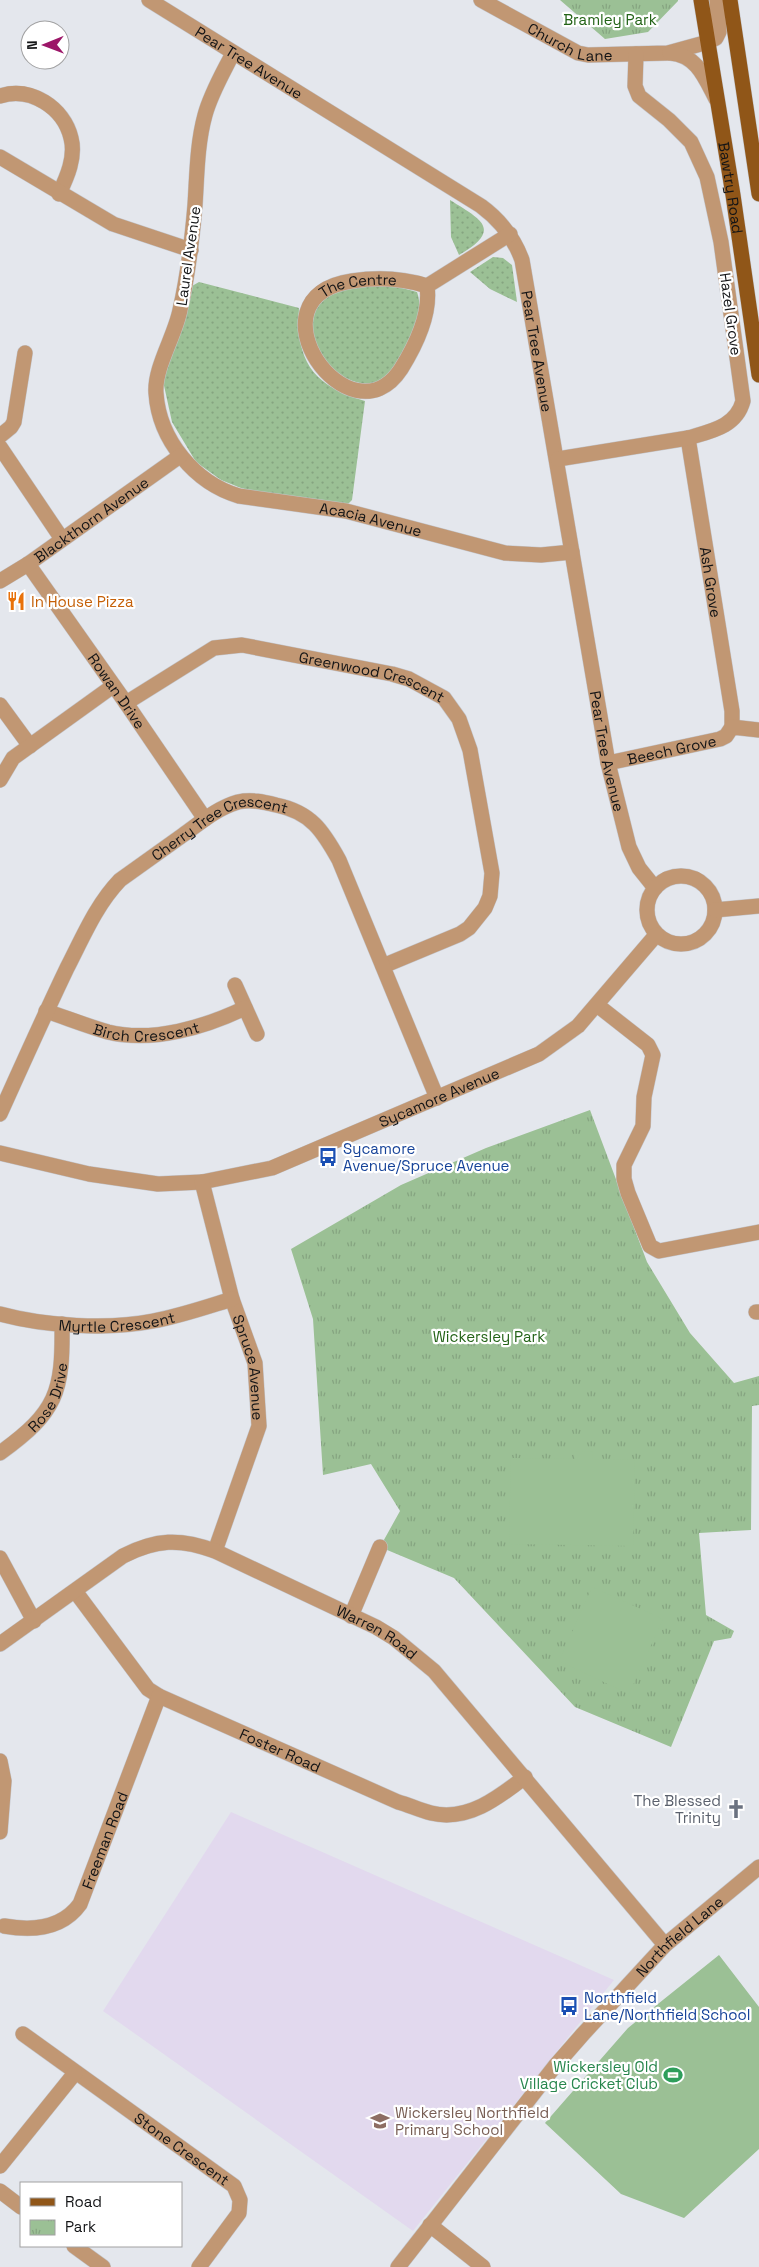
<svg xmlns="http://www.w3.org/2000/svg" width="759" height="2267" font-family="'Space Grotesk',sans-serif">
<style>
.education{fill:#e2d9ee}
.grass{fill:url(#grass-dots)}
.park{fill:url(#park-tufts)}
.garden{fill:#9bc095}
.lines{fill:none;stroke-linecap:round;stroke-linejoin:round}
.minor-casing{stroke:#c3c5cb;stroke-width:16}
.major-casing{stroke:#c3c5cb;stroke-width:16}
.minor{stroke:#c19773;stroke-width:15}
.major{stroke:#905618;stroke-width:15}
.labels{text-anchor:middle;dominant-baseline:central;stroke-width:4.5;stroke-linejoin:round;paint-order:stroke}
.park-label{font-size:15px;fill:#236317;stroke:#fff}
.street-label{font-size:15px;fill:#131416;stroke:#fff}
.food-label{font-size:15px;fill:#c56008;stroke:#fff;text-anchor:start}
.transit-label{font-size:15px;fill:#164399;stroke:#fff;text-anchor:start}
.worship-label{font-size:15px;fill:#5b616d;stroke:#fff;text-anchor:end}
.leisure-label{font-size:15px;fill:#27864d;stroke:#fff;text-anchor:end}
.education-label{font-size:15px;fill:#785e54;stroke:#fff;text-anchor:start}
</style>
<defs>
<pattern id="grass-dots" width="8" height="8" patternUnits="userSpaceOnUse" patternTransform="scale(1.25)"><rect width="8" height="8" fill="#9bc095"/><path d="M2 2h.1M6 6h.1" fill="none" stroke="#85a480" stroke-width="1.8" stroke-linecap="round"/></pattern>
<pattern id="park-tufts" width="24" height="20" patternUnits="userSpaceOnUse" patternTransform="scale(1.25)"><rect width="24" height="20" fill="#9bc095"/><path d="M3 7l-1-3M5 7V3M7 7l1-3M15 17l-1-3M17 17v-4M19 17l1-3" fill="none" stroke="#85a480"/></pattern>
</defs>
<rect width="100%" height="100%" fill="#e4e7ed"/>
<!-- education -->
<path class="education" d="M231,1812L614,1980L413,2231L103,2011Z"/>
<!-- grass -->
<path class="grass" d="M450,200C480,219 504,229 459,255L451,237Z
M493,257L503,258L512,265L517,302L490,289L470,272Z
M199,282L299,308C296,363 313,385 365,401L352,500L348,504L259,493L241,488L221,480L196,462L172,422L163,381L181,327L192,286Z
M369,285L395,286L417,292C423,309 417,328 408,343C404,351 396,371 389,377C367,396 325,373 316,349C310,331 312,313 321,297L348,288Z"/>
<!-- park -->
<path class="park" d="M560,0H678V1L648,32L605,39Z
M590,1110L647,1262L690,1333L734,1383L759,1376V1405L752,1406L751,1530L699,1533L706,1615L734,1631L731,1638L714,1641L671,1747L575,1707L454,1578L380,1547L400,1511L371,1464L323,1475L313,1319L291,1249L401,1185L486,1148Z"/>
<!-- garden -->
<path class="garden" d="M592,1451L593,1459L635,1460L633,1546L509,1544L511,1458L575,1459V1452Z
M592,1587L663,1619L629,1694L559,1661Z
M719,1955L759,2007V2149L684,2218L621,2194L545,2123L628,2028Z"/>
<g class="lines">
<!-- minor casing -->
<g class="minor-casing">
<g id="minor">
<path id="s1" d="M149,0L481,206C500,220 514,238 522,260L608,763L629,847L639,868L655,888"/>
<path id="s2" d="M481,0L578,53L588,55L668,53L708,42L716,38L719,32L717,0"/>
<path id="s3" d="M233,53C223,73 211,93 205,115C197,144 197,175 195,205C192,241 188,275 180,310C175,336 154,368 156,393C159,440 195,483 239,496L346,511L505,553L541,555L572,552"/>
<path d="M670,53C697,55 705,78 716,99"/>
<path d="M0,96C31,86 64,108 71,138C76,157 67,177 59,194"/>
<path d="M0,157L113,224L191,250"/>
<path id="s4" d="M427,286C431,314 416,345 401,369C350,447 244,297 352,281C378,277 402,278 427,286L510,234"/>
<path d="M0,436L11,427L14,422L25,353"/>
<path id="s5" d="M688,438L732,711V727"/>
<path d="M0,447L62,539"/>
<path d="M558,459L688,438C711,431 736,427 743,401L721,242L707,177L691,142L669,120L639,96L635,86L636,54"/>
<path id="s6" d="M28,564L126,703L205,819"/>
<path id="s7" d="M0,581L28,564L180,456"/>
<path id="s8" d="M126,703L214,648L242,645L392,674L409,679L444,698L459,719L470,750L492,873L490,896L485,908L469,928L460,934L383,966"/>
<path d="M0,705L30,746"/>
<path id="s9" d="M608,763L720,739L726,736L732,727L759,730"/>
<path d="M0,780L13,758L113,686"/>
<circle cx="681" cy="910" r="34"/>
<path d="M715,910L759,906"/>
<path d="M235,985L257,1034"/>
<path d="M597,1005L648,1045L653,1055L644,1097L643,1126L624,1165V1179L628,1193L650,1246L659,1251L759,1232"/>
<path id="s10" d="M46,1011C67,1018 87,1026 108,1032C153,1043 205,1027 245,1008"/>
<path id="s11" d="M0,1114C22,1065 44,1016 67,968C83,937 96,905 120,880C141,865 162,850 183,835C200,823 217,808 238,802C251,799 264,802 276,805C311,812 323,831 339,860L437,1098"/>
<path id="s12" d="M0,1153L89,1174L158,1184L202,1182L272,1168L539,1054L578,1026L656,935"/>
<path id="s13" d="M202,1182L232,1299L255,1363L259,1426L215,1551"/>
<path d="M756,1312H759"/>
<path id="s14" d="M0,1314C44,1326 108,1330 153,1321C180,1316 206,1307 232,1299"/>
<path id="s15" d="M0,1453C57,1412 63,1392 62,1324"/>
<path d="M0,1558L34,1621"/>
<path id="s16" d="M75,1591L139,1677L148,1689L159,1696L398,1802C409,1805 419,1810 431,1813C467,1822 498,1798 525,1777"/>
<path d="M351,1616L380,1547"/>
<path id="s17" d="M0,1644L123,1556C156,1539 180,1538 215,1551L376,1627L394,1638L434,1671L665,1945"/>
<path d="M0,1761L4,1781L0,1832"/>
<path id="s18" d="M4,1926C32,1931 62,1929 80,1904L159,1696"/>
<path id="s19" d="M23,2034L234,2186L240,2200L239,2213L199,2267"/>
<path d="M0,2166L75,2073"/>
<path d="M0,2191L21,2207"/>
<path d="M430,2225L483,2267"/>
<path d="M74,2246L103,2267"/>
<path id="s20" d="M398,2267L555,2066L583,2034L665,1945L759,1867"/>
</g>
</g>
<!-- major casing -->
<g class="major-casing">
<g id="major">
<path id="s21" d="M701,0L733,195L759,375"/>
<path d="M730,0L759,194"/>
</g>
</g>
<!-- minor -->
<use href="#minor" class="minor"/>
<!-- major -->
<use href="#major" class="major"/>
</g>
<!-- icons -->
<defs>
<g id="restaurant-bare" transform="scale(1.5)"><path d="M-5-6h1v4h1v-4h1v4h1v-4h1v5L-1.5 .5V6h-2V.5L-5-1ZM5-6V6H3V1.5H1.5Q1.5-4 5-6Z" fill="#e8710a" stroke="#fff" stroke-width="2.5" paint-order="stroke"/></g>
<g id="bus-bare" transform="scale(1.5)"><path d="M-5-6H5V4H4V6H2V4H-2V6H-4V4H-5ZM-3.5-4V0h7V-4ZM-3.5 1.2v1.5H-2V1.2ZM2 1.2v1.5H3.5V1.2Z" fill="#1a4fb4" stroke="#fff" stroke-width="2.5" paint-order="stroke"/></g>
<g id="church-bare" transform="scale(1.5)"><path d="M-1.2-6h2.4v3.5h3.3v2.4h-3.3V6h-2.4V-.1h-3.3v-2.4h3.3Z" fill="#6b7280" stroke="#fff" stroke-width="2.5" paint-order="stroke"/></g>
<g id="stadium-bare" transform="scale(1.5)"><path d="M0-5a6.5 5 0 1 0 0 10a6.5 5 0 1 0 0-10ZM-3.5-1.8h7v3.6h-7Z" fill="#2e9e5b" stroke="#fff" stroke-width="2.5" paint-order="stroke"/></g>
<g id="school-bare" transform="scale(1.5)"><path d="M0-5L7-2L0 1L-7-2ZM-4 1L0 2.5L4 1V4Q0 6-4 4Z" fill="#8d6e63" stroke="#fff" stroke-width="2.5" paint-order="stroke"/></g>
</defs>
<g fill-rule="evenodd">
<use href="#restaurant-bare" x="16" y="601"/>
<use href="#bus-bare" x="328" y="1157"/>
<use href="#church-bare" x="736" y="1809"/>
<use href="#bus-bare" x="569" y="2006"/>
<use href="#stadium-bare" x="673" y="2075"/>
<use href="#school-bare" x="380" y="2121"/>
</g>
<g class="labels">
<!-- park labels -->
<g class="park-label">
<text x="610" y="19">Bramley Park</text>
<text x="489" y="1336">Wickersley Park</text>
</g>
<!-- street labels -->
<g class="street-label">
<text stroke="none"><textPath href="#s2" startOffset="100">Church Lane</textPath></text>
<text stroke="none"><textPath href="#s1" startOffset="118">Pear Tree Avenue</textPath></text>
<text stroke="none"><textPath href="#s21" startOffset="190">Bawtry Road</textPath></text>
<text transform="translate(188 256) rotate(-82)">Laurel Avenue</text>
<text stroke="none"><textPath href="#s4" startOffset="306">The Centre</textPath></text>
<text transform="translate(731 314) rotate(82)">Hazel Grove</text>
<text stroke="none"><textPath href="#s1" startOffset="552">Pear Tree Avenue</textPath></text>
<text stroke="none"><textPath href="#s7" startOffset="110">Blackthorn Avenue</textPath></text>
<text stroke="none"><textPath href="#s3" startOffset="626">Acacia Avenue</textPath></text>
<text stroke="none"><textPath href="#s5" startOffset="146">Ash Grove</textPath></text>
<text stroke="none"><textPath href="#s8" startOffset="266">Greenwood Crescent</textPath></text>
<text stroke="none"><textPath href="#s6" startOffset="155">Rowan Drive</textPath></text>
<text stroke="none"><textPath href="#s9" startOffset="65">Beech Grove</textPath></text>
<text stroke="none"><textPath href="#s1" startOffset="958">Pear Tree Avenue</textPath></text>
<text stroke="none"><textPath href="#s11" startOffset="380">Cherry Tree Crescent</textPath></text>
<text stroke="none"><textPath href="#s10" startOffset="104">Birch Crescent</textPath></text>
<text stroke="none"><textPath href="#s12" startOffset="458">Sycamore Avenue</textPath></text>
<text stroke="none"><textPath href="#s14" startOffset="118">Myrtle Crescent</textPath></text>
<text stroke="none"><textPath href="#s13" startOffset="192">Spruce Avenue</textPath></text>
<text stroke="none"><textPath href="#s15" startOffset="76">Rose Drive</textPath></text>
<text stroke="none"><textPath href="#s17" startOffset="428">Warren Road</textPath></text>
<text stroke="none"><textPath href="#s16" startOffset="268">Foster Road</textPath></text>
<text stroke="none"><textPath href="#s18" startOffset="152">Freeman Road</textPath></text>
<text stroke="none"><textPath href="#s20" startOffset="435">Northfield Lane</textPath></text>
<text stroke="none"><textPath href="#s19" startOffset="196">Stone Crescent</textPath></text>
</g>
<!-- food labels -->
<g class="food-label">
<text x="31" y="601">In House Pizza</text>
</g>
<!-- transit labels -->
<g class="transit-label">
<text x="343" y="1148">Sycamore<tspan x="343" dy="17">Avenue/Spruce Avenue</tspan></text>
<text x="584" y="1997">Northfield<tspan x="584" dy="17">Lane/Northfield School</tspan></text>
</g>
<!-- worship labels -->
<g class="worship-label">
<text x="721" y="1800">The Blessed<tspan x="721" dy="17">Trinity</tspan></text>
</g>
<!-- leisure labels -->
<g class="leisure-label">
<text x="658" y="2066">Wickersley Old<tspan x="658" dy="17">Village Cricket Club</tspan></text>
</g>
<!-- education labels -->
<g class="education-label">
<text x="395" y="2112">Wickersley Northfield<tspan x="395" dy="17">Primary School</tspan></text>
</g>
</g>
<!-- legend -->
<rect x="20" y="2182" width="162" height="65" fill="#ffffff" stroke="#a1a1a2"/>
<rect x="30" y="2198" width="25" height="8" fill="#905618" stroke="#a1a1a2"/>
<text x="65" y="2207" font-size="15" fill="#131416">Road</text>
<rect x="30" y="2220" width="25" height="15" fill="url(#park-tufts)" stroke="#a1a1a2"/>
<text x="65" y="2232" font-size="15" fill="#131416">Park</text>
<!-- north arrow -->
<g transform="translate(45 45) rotate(269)"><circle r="24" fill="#ffffff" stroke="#a1a1a2"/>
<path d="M0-4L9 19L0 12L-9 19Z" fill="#9c1668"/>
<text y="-8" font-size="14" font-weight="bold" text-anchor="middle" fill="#131416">N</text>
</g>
</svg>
